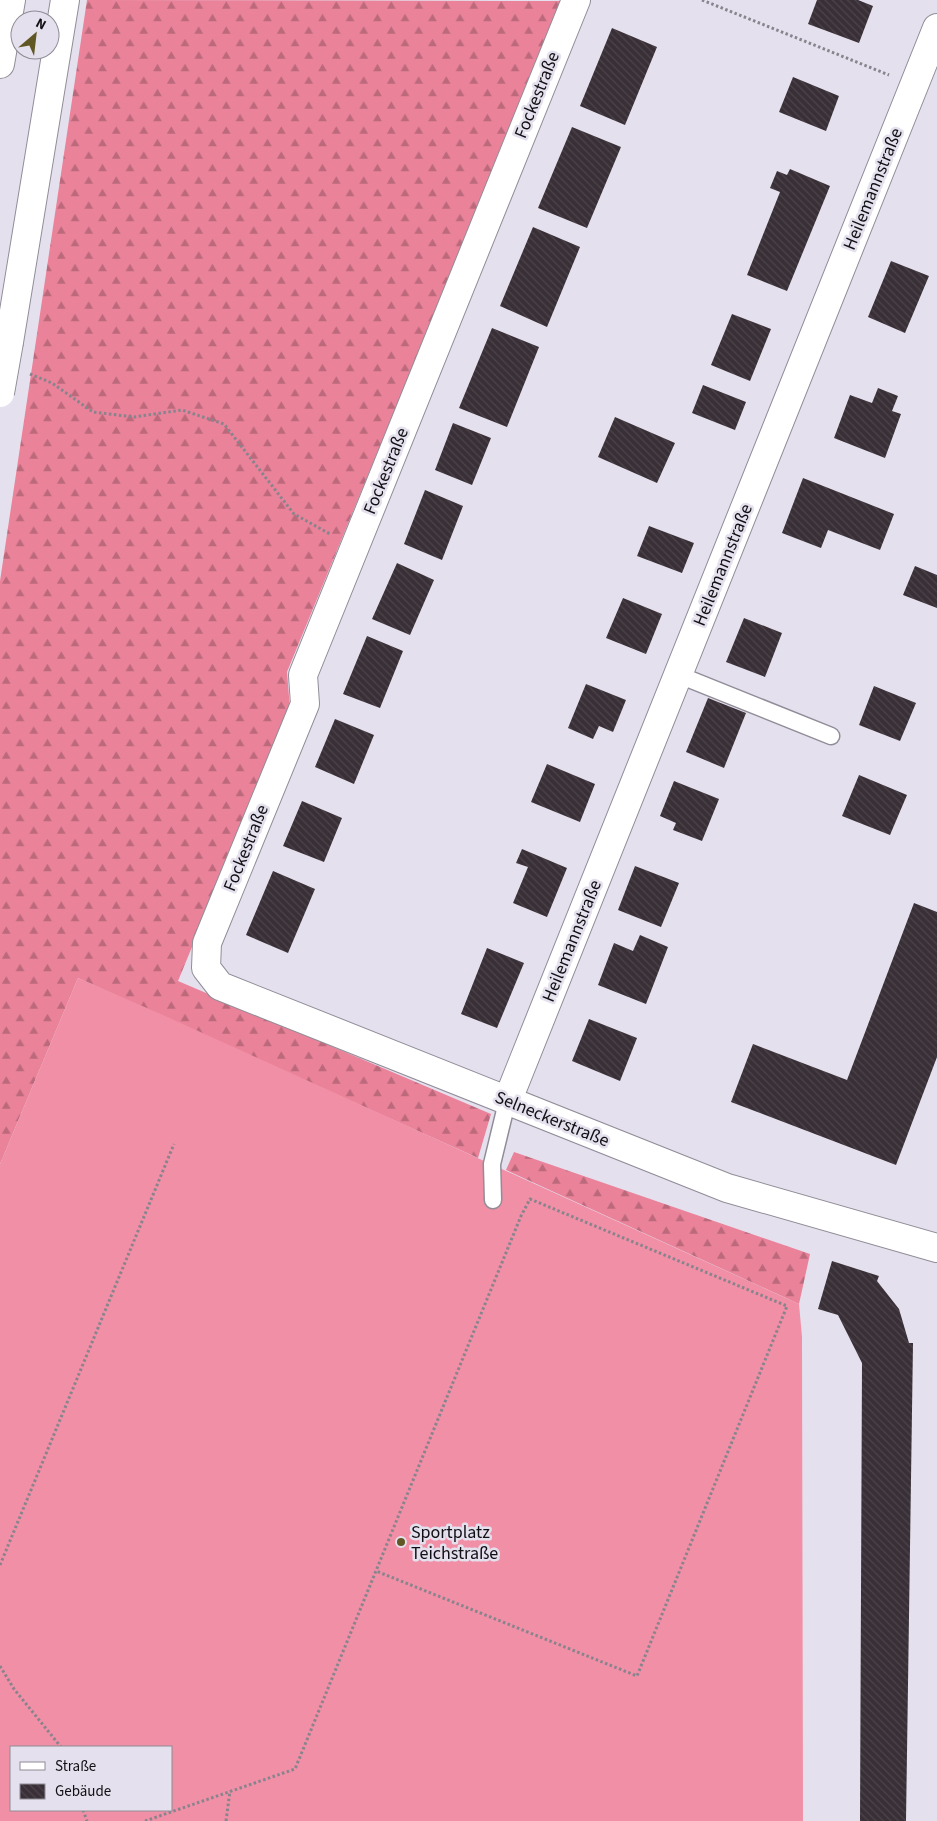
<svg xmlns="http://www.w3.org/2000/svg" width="937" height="1821" font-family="'Source Sans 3',sans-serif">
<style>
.forest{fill:url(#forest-firs)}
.pitch{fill:#f08fa5;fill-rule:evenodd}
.building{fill:url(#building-back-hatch)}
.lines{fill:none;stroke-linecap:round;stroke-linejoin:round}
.service-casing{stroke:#918d98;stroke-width:19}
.minor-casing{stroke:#918d98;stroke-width:30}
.trunk-casing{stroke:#918d98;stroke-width:30}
.path{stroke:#88848d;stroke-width:3;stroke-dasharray:2.5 2.5;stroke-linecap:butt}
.service{stroke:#fff;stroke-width:16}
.minor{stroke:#fff;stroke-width:28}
.trunk{stroke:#fff;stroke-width:28}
.trunk-bridge-casing{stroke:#918d98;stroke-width:30;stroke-linecap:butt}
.trunk-bridge{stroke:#fff;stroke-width:28}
.poi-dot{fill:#605724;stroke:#e5e0ed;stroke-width:2}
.labels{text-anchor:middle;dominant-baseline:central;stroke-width:5;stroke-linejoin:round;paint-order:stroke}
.street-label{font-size:18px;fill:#100f13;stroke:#e5e0ed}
.poi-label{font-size:18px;fill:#100f13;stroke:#e5e0ed;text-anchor:start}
</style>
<defs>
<pattern id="forest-firs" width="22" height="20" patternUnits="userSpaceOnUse" patternTransform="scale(1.25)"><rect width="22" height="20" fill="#ea829a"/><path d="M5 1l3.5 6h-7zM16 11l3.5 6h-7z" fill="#bc697c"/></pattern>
<pattern id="building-back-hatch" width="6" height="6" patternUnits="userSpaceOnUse" patternTransform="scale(1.25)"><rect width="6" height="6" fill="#393037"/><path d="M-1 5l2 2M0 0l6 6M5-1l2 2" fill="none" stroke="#4c444a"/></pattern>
</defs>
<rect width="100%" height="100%" fill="#e5e0ed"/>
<!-- forest -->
<path class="forest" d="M87,0L563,1L287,672L290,709L178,981L491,1114L478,1158L78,978L0,1164V581Z
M514,1152L810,1254L799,1304L506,1170Z"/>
<!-- pitch -->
<path class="pitch" d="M78,978L163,1015L799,1304L802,1337L803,1821H0V1164ZM11,1747H171V1810H11Z"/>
<!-- building -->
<path class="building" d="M817,0H858L873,6L859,43L808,24Z
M612,28L657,47L625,125L580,106Z
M793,77L839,96L826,131L779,112Z
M572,127L621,147L587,228L538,208Z
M790,169L830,186L787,291L747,275L780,192L770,188L777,171L787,175Z
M533,227L580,247L547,327L500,306Z
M891,261L929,276L905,333L868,317Z
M732,314L771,329L750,381L711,365Z
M492,328L539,347L507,427L459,408Z
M703,385L746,402L735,430L692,413Z
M878,388L898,396L892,411L901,414L885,458L834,438L850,395L872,403Z
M615,417L675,443L657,483L598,457Z
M453,423L491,438L472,485L435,470Z
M803,478L894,514L880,550L828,530L821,548L782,533Z
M425,490L463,506L442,560L404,544Z
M649,526L694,543L682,573L637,556Z
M397,563L434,580L410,635L372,619Z
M915,566L937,575V608L903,595Z
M623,598L662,614L646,654L606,638Z
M744,618L782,633L765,677L726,662Z
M367,636L403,651L380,708L343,694Z
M586,684L626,700L613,732L599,726L593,739L568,728Z
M874,686L916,703L900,741L859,725Z
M708,698L746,713L724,768L686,752Z
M335,719L374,735L354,784L315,767Z
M547,764L595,784L580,822L531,802Z
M859,775L907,795L890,835L842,816Z
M674,781L719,799L702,841L673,830L676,823L660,816Z
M302,801L342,818L324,862L283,846Z
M522,849L567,868L547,917L513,903L528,867L516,863Z
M635,866L679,883L661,927L618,910Z
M273,871L315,889L288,953L246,935Z
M914,903L937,912V1057L896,1165L731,1102L753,1044L847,1080Z
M640,935L668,947L646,1004L598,985L614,943L633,951Z
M487,948L524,963L497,1028L461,1014Z
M589,1019L637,1038L620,1081L572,1061Z
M832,1261L879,1276L877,1281L899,1309L909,1343H913L906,1821H860L862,1363L838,1315L818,1309Z"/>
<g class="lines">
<!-- service casing -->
<g class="service-casing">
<path id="service" d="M679,675L831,736
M493,1200L492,1164L507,1102"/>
</g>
<!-- minor casing -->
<g class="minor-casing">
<path id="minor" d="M576,0L303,675L305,704L207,943L206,968L220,986L727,1188L937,1248
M507,1102L937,28"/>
</g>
<!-- trunk casing -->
<g class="trunk-casing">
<path id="trunk" d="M0,64L11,0
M9,342L65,0"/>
</g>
<!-- path -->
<path class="path" d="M702,0L889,75
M30,374L52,383L93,412L134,417L182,410L224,424L294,514L330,534
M0,1565L174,1144
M0,1666L14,1689L61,1747
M83,1810L87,1821
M145,1821L295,1769L521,1216L530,1199L787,1306L637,1676L376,1571
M226,1821L230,1791"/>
<!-- service -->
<use href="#service" class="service"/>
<!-- minor -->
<use href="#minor" class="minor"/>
<!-- trunk -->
<use href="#trunk" class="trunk"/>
<!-- trunk-bridge casing -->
<g class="trunk-bridge-casing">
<path id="trunk-bridge" d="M0,393L9,342"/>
</g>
<!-- trunk-bridge -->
<use href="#trunk-bridge" class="trunk-bridge"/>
</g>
<!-- markers -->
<circle class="poi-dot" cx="401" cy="1542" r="5"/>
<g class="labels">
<!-- street labels -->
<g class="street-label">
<text transform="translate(537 95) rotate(-68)">Fockestraße</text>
<text transform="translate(873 189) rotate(-68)">Heilemannstraße</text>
<text transform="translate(386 471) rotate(-68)">Fockestraße</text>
<text transform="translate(723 565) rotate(-68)">Heilemannstraße</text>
<text transform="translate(246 848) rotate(-68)">Fockestraße</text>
<text transform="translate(572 941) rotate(-68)">Heilemannstraße</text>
<text transform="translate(552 1119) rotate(22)">Selneckerstraße</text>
</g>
<!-- poi labels -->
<g class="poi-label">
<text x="411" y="1532">Sportplatz<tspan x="411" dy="21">Teichstraße</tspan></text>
</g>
</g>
<!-- legend -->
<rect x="10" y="1746" width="162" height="65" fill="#e5e0ed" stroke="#908c96"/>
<rect x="20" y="1762" width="25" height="8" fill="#ffffff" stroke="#908c96"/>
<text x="55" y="1771" font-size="15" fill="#100f13">Straße</text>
<rect x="20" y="1784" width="25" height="15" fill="url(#building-back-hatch)" stroke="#908c96"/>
<text x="55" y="1796" font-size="15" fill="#100f13">Gebäude</text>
<!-- north arrow -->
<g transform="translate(35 35) rotate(28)"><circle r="24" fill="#e5e0ed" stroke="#908c96"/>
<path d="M0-4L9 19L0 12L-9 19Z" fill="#605724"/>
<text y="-8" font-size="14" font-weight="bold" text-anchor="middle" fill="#100f13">N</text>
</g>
</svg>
